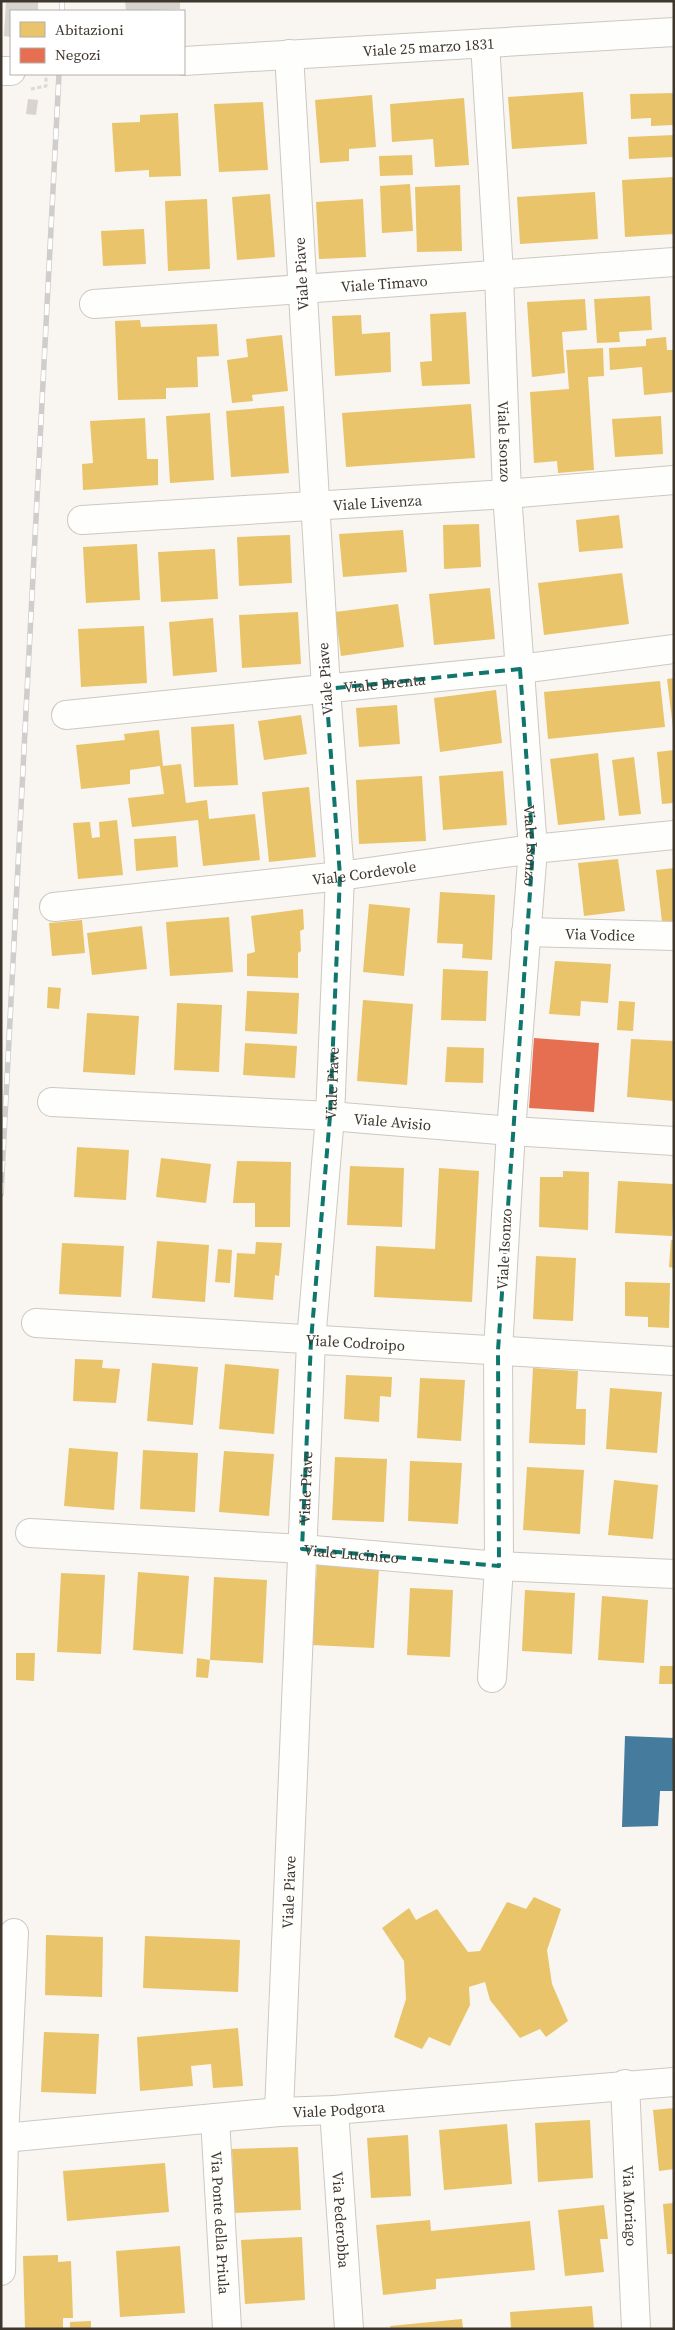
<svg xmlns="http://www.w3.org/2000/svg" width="675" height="2330" font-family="'Source Serif 4',serif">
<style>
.homes{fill:#e9c46a}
.shops{fill:#e76f51}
.public{fill:#457b9d}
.building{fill:#d8d3cd}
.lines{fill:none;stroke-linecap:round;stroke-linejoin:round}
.minor-casing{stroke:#cdc8c1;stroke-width:30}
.path{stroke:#dad9d6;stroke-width:3;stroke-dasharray:4 2.5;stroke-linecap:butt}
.minor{stroke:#fefefd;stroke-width:28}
.rail-casing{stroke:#cfcecc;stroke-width:5.5}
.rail{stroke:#fff;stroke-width:4;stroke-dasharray:11;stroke-linecap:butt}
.marked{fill:none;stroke:#0f766e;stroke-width:4;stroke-dasharray:10 6;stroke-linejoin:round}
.labels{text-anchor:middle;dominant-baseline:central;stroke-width:5;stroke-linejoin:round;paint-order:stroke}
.street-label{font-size:15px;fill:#3e372e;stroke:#fff}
</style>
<rect width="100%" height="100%" fill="#f9f5f0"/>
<!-- homes -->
<path class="homes" d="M583,92L587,144L512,149L508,97Z
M674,93L673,125L651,126V118L631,119L630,94Z
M372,95L376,147L349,149V161L320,163L315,100Z
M464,98L469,165L435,167L433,139L392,142L390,104Z
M263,102L268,170L219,172L214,104Z
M178,113L181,176L149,177V170L115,172L112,123L140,122V115Z
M674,135V157L629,159L628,137Z
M412,155L413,175L380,176L379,156Z
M674,177V234L625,237L622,180Z
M410,184L413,231L382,233L380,186Z
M460,185L462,251L417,252L415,187Z
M595,192L598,239L520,244L517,197Z
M270,194L275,257L237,260L232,197Z
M207,199L210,269L168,271L165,201Z
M363,199L366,257L319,259L316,202Z
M144,229L146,264L103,266L101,231Z
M650,296L652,330L619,332L620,342L597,343L594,299Z
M585,299L587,330L562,332L565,373L532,377L527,302Z
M466,312L470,384L422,386L420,362L432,361L430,314Z
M361,315L362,334L390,332L391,372L335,376L332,316Z
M140,320L141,327L217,324L219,356L197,357L198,387L166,388V399L118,400L115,321Z
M282,335L288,391L252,395L253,401L232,403L227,360L248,357L246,339Z
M666,337L667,350H674V392L644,395L642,367L610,370L609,348L646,346V339Z
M603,348L604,376L588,377L594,470L558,473L557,461L534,463L530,392L569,389L566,350Z
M471,404L475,458L346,467L342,413Z
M284,406L289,473L231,477L226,411Z
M210,413L214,480L170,483L166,416Z
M661,416L663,454L615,457L612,419Z
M145,418L147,459H158V485L83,490L82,464L93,463L90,421Z
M619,515L623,548L579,552L576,520Z
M479,524L481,567L444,569L443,525Z
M403,530L407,572L343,577L339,534Z
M290,535L292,583L239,586L237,537Z
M137,544L140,600L86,603L83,547Z
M215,549L218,599L161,602L158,552Z
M622,573L629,624L544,635L538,583Z
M490,588L495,639L434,645L429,594Z
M398,604L404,647L341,656L335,612Z
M298,612L301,664L242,668L239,615Z
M213,618L217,672L173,676L169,622Z
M144,626L147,683L81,687L78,629Z
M674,678V728H673L667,679Z
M660,681L665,727L548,739L544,692Z
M496,690L502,743L440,752L434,698Z
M397,705L400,744L359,747L356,708Z
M301,715L307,754L264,760L258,721Z
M234,724L238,785L194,787L191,727Z
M159,730L163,766L181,764L186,803L207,800L209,819L255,814L260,860L203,866L198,820L132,827L128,798L164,794L160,766L130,770V784L81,789L76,745L125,740L124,734Z
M674,750V803L662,804L657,752Z
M598,753L605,820L558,825L550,759Z
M634,757L641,814L619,816L612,760Z
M503,771L507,825L443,830L439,776Z
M422,776L426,841L359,844L356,780Z
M309,787L316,857L269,862L262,792Z
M117,820L123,875L78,879L73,823L90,822L92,838L100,837L99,822Z
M176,836L178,867L136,871L134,839Z
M618,859L625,911L584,916L578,863Z
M674,868V921L662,922L656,870Z
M440,892L495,895L492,960L462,958L463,944L437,943Z
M369,904L410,908L404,976L363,972Z
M303,909L304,929L300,931L301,951L298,953V978L247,976V954L255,952L251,916Z
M229,917L233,972L170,976L166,922Z
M82,920L85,953L52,956L49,923Z
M142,926L147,969L92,975L87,933Z
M555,961L611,964L608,1003L581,1001L580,1016L549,1014Z
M443,969L488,971L486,1021L441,1020Z
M48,987L61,988L59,1009L47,1008Z
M247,991L299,993L297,1034L245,1031Z
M363,1000L413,1004L407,1085L357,1081Z
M619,1001L635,1002L633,1031L617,1030Z
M177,1003L222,1005L219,1072L174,1070Z
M87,1013L139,1016L135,1075L83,1072Z
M631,1039L674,1041V1101L627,1097Z
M245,1043L297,1046L295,1078L243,1075Z
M447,1047L484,1048L483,1083L445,1082Z
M77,1147L129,1150L126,1200L74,1197Z
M161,1158L211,1164L206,1203L156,1197Z
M237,1161L291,1162L290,1227H255V1203H233Z
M350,1166L404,1168L402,1227L347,1225Z
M439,1168L479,1171L472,1302L374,1297L376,1246L435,1249Z
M563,1171L589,1172L588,1230L539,1227L540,1177H563Z
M618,1181L674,1184L672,1236L615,1233Z
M671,1240H674V1268L669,1267Z
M157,1241L209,1245L205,1302L152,1298Z
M256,1242L282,1243L279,1276L275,1275L273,1300L234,1297L237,1253L255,1254Z
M62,1243L124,1246L121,1297L59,1294Z
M218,1249L232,1250L230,1283L215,1282Z
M536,1256L576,1258L573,1321L533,1319Z
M625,1282L670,1283L669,1328L648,1327V1317L625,1316Z
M75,1359L103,1360L102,1368L120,1369L116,1403L73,1401Z
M152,1363L198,1367L193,1425L147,1421Z
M225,1364L279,1369L274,1434L219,1429Z
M533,1368L578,1371L576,1409H586L585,1445L529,1443Z
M346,1375L392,1377L391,1397L380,1396L379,1422L344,1419Z
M420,1378L465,1380L461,1441L417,1438Z
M610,1388L662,1392L657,1453L606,1449Z
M69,1448L118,1452L114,1510L64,1506Z
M143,1450L198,1453L195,1512L140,1509Z
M224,1451L274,1454L269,1516L219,1512Z
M335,1457L387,1459L384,1522L332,1520Z
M410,1461L462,1463L458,1524L408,1521Z
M527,1467L584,1470L580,1534L523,1530Z
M614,1480L658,1485L653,1539L608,1535Z
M317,1565L379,1569L374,1648L312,1645Z
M138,1572L189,1576L183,1654L133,1650Z
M61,1573L105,1575L101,1654L57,1652Z
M214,1577L267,1580L263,1663L210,1660Z
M410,1588L453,1590L450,1657L407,1655Z
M525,1590L575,1593L572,1654L522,1651Z
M602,1596L648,1600L644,1663L598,1660Z
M16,1653H35L34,1681L16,1680Z
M197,1658L210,1660L208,1678L196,1677Z
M660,1666H674V1684H659Z
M534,1897L561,1909L547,1950L552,1984L568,2021L546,2037L540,2029L520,2038L490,2000L485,1982L469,1987L470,2005L450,2046L429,2037L422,2049L394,2037L406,1999L404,1961L382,1928L409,1908L416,1920L437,1909L468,1952L480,1951L507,1902L526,1909Z
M46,1935L103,1937L102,1997L45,1995Z
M145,1936L240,1940L238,1992L143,1988Z
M238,2028L243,2086L213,2088L211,2064L191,2066L193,2086L140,2091L137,2037Z
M44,2032L99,2034L96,2094L41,2092Z
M674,2108V2169L659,2171L653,2110Z
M590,2120L593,2178L538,2182L535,2123Z
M507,2124L512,2184L444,2190L439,2130Z
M408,2135L411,2196L371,2198L367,2138Z
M298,2147L301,2210L234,2213L232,2149Z
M165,2163L169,2212L67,2221L63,2171Z
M674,2203V2254H667L663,2204Z
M604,2205L608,2239H600L604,2272L565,2276L558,2210Z
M430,2220L431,2231L530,2221L535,2270L436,2279V2289L383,2295L376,2225Z
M302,2237L305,2300L245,2304L241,2240Z
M180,2246L185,2313L120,2317L116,2251Z
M58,2255V2262L71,2261L73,2318H63V2328L25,2329L23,2256Z
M592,2306L594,2329H511L510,2312Z
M462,2319L463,2329H391L390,2326Z
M91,2321V2329H70V2322Z"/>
<!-- shops -->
<path class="shops" d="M534,1038L599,1043L594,1112L529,1108Z"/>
<!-- public -->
<path class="public" d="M625,1736L674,1738V1791H660L658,1826L622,1827Z"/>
<!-- building -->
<path class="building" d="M6,1H38V11H11V37L4,36Z
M125,1H180V9L126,11Z
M28,99L38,100L36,115L26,114Z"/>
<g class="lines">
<!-- minor casing -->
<g class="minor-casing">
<g id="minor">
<path id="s1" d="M485,43L499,274L507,494L533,849L511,1131L498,1350L499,1566L492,1678"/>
<path id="s2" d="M184,61L674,32"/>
<path d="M1,71H11"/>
<path id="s3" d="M94,304L674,262"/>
<path id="s4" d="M82,520L507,494L674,480"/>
<path id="s5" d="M66,715L520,669L674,649"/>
<path id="s6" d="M54,907L340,876L533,849L674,835"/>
<path id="s7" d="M526,932L674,936"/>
<path id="s8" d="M52,1102L330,1116L511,1131L674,1141"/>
<path id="s9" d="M36,1323L674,1361"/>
<path id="s10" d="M30,1533L302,1549L499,1566L674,1574"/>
<path id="s11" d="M625,2084L636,2329"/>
<path id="s12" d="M334,2110L349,2329"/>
<path id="s13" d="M279,2112L311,1341L330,1116L340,876L326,689L289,54"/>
<path id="s14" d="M215,2118L227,2329"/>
<path id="s15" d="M4,2138L279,2112L334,2110L674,2082"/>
<path d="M1,2271L4,2138L14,1933"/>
</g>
</g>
<!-- path -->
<path class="path" d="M31,89L46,86V74"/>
<!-- minor -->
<use href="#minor" class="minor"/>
<!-- rail casing -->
<g class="rail-casing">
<path id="rail" d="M62,11V1
M1,1194L59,74"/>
</g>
<!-- rail -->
<use href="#rail" class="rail"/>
</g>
<!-- marked area -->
<path class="marked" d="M520,669L533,849L498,1350L499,1566L302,1549L311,1341L330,1116L340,876L326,689Z"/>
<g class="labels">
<!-- street labels -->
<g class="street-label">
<text stroke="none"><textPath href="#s2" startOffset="245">Viale 25 marzo 1831</textPath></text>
<text transform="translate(301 274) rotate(-93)">Viale Piave</text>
<text stroke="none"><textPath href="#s3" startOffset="291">Viale Timavo</textPath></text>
<text stroke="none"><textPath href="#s1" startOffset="399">Viale Isonzo</textPath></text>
<text stroke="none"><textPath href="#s4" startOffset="296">Viale Livenza</textPath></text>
<text transform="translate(325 679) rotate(-94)">Viale Piave</text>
<text stroke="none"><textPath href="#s5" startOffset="320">Viale Brenta</textPath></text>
<text stroke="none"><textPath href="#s1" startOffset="804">Viale Isonzo</textPath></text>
<text stroke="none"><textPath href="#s6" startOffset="312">Viale Cordevole</textPath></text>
<text stroke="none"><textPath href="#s7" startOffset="74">Via Vodice</textPath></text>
<text stroke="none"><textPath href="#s13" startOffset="1030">Viale Piave</textPath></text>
<text stroke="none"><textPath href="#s8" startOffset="341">Viale Avisio</textPath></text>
<text transform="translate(504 1249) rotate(-87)">Viale Isonzo</text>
<text stroke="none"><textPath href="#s9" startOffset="320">Viale Codroipo</textPath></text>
<text stroke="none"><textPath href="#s13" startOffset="625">Viale Piave</textPath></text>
<text stroke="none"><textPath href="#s10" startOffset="322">Viale Lucinico</textPath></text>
<text stroke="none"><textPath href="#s13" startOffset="220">Viale Piave</textPath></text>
<text stroke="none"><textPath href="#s15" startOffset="336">Viale Podgora</textPath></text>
<text stroke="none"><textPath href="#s11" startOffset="122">Via Moriago</textPath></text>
<text stroke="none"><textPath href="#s12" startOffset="110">Via Pederobba</textPath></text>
<text stroke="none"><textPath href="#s14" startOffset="105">Via Ponte della Priula</textPath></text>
</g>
</g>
<!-- border -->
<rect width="675" height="2330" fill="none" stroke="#3e372e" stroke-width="5"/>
<!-- legend -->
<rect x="10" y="10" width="175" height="65" fill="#ffffff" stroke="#b2afab"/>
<rect x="20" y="22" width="25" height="15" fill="#e9c46a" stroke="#b2afab"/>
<text x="55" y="35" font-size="15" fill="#3e372e">Abitazioni</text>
<rect x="20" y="48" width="25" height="15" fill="#e76f51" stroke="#b2afab"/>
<text x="55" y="60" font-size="15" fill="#3e372e">Negozi</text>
</svg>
